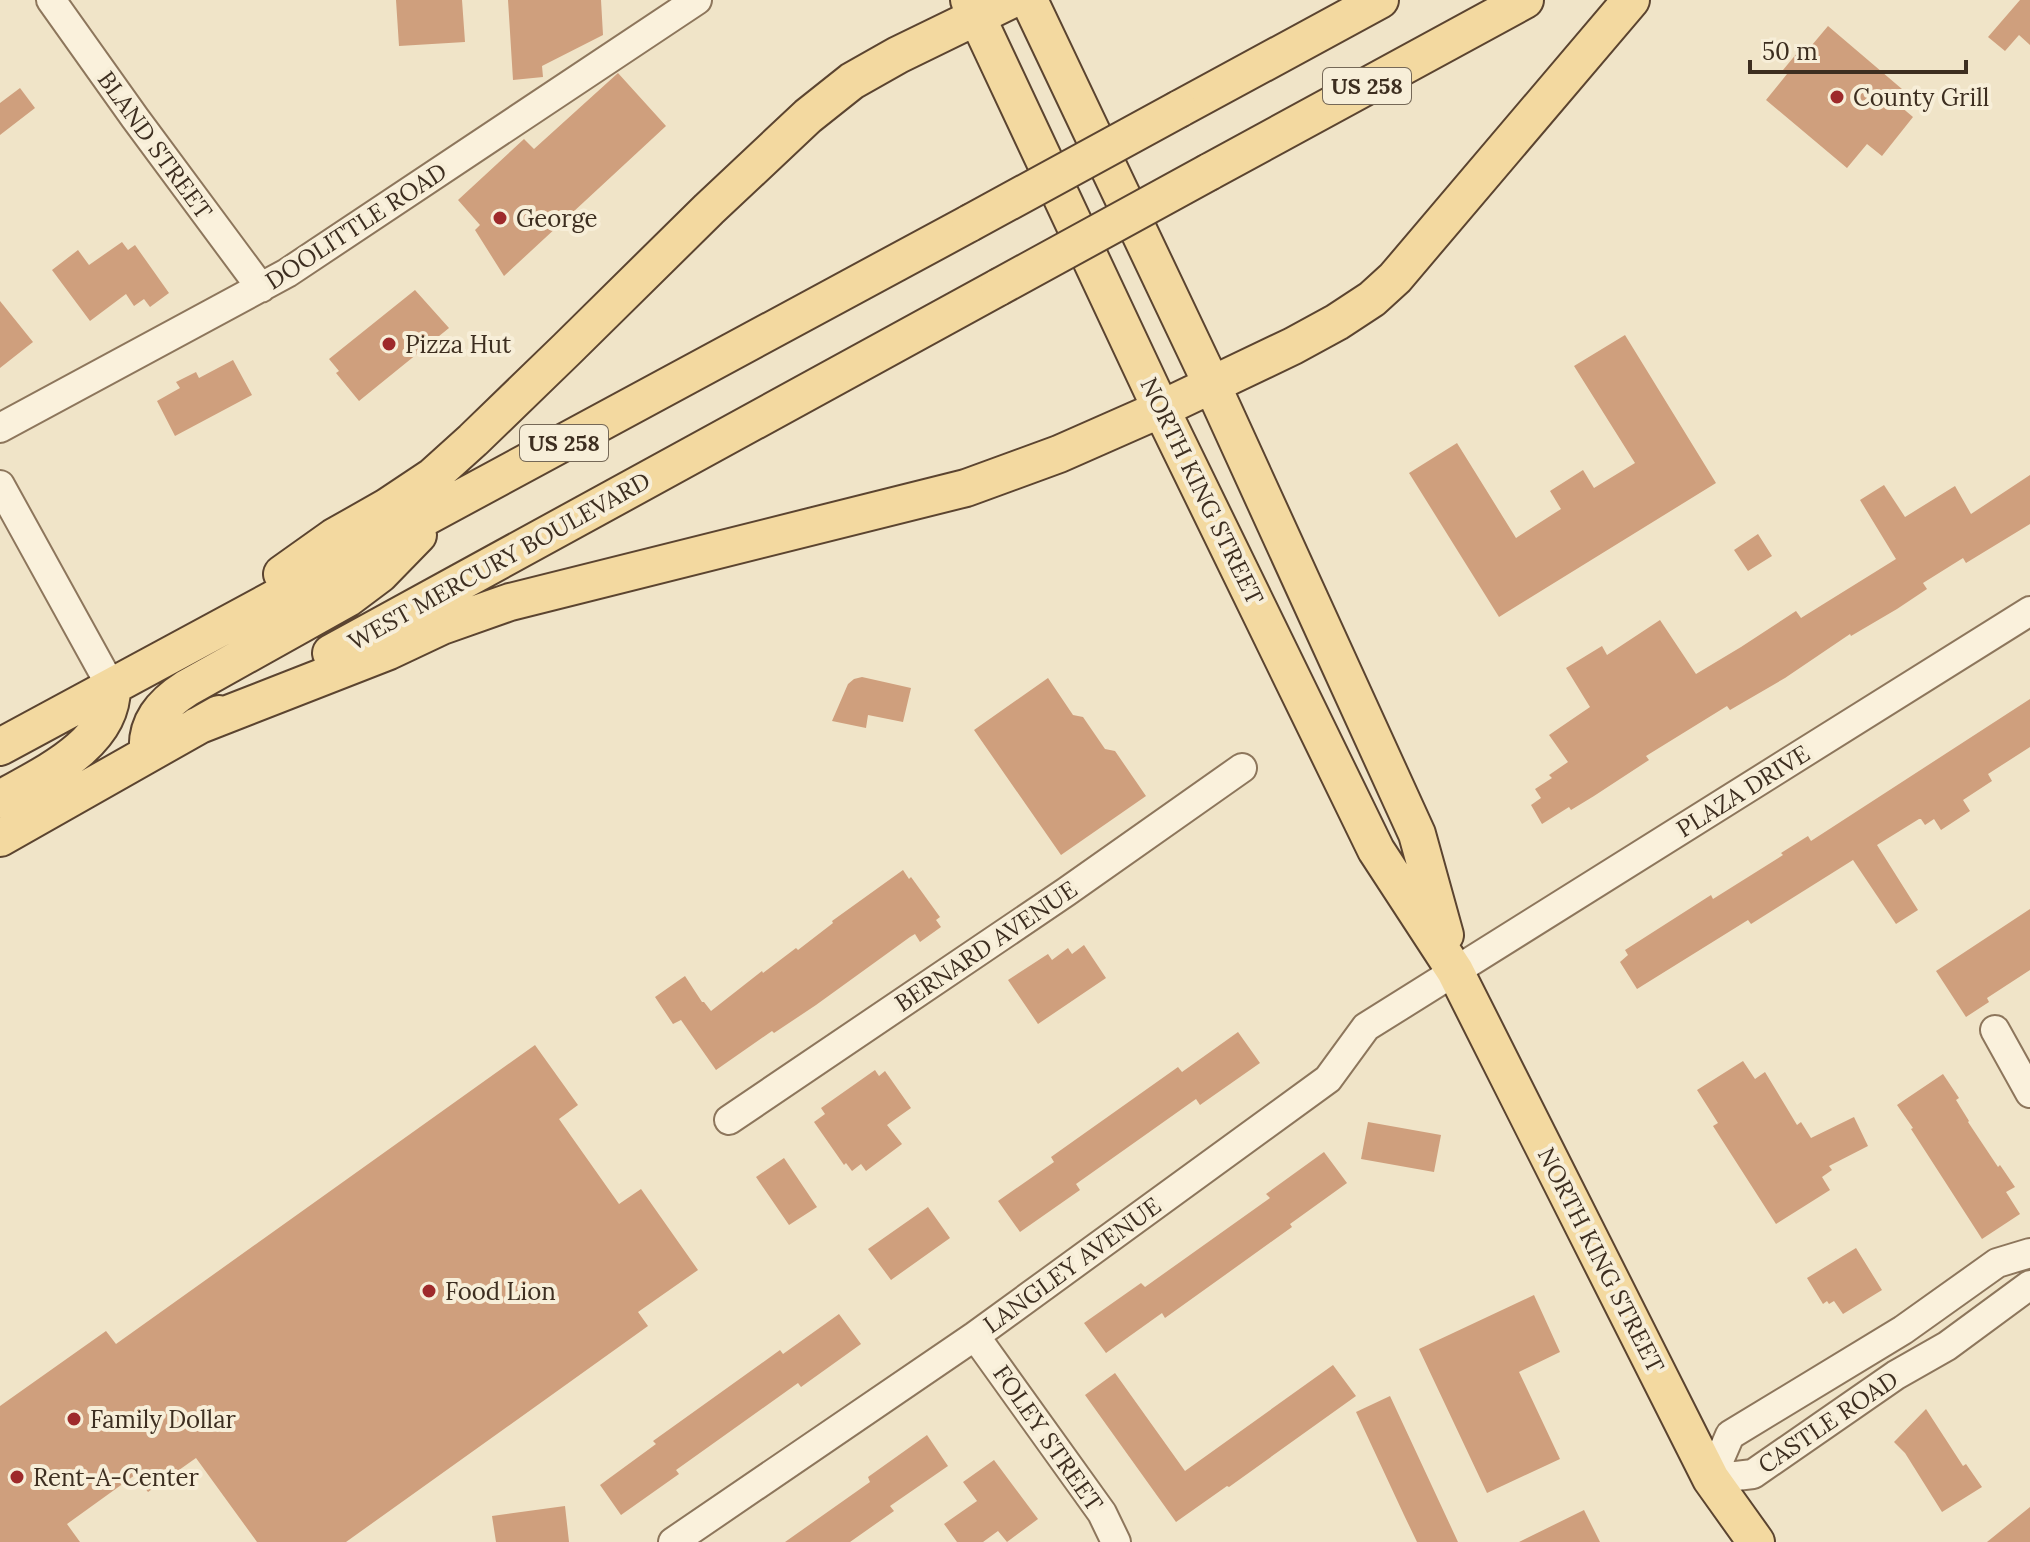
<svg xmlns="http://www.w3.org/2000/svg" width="2030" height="1542" font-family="Lora,serif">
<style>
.building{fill:#cf9f7d}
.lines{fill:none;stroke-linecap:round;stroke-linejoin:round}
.minor-casing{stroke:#8d765c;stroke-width:32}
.major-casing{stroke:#5b4430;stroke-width:40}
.minor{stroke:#faf1dc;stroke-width:28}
.major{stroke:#f3d9a0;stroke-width:36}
.major-bridge-casing{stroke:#5b4430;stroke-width:40;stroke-linecap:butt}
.major-bridge{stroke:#f3d9a0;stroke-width:36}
.poi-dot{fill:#9e2a2b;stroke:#f7eed8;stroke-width:3}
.labels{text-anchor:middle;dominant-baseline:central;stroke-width:8;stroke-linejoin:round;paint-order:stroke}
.shield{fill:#f7eed8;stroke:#756857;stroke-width:2}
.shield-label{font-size:22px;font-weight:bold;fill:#3d2e20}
.poi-label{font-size:24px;fill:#3d2e20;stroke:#f7eed8;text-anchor:start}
.street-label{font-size:24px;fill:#3d2e20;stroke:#f7eed8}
</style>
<rect width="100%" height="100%" fill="#f0e4c8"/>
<!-- building -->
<path class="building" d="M396,0H462L465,42L399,46Z
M508,0H601L603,35L542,66L543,77L513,80Z
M2020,0H2030V45L2019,35L2005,51L1988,37Z
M1828,26L1909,95L1900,106L1913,117L1882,156L1867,144L1847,168L1766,100L1787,74L1783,70L1802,47L1807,51Z
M618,73L666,126L504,276L475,230L480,225L458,200L524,139L534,149Z
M20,88L35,108L0,135V103Z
M122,242L128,250L135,245L169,293L150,307L144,299L134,306L126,294L90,321L52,270L78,250L89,265Z
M415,290L449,328L359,401L336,373L339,371L329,359Z
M0,301L33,342L0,368Z
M1625,335L1716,483L1499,617L1409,473L1457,443L1516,538L1561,509L1550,491L1583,470L1594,488L1635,463L1574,366Z
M233,360L252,395L175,436L157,401L180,388L176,382L196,372L199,378Z
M2030,475V524L1966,563L1963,558L1923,583L1927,589L1897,609L1851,636L1850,634L1785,678L1730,710L1727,706L1646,756L1649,760L1594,796L1571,810L1569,807L1542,824L1531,805L1541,798L1535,789L1552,778L1549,775L1568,762L1549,735L1590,707L1566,668L1602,646L1607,655L1660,620L1696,674L1741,647L1796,611L1801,618L1896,559L1860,500L1884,485L1905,517L1955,486L1971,514Z
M1758,534L1772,556L1748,571L1734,550Z
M862,677L911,688L903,722L868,715L866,728L832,721L848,684L854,679Z
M1048,678L1073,715L1083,717L1105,749L1115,751L1146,796L1061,855L974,730Z
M2030,699V747L1988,774L1992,781L1963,800L1970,811L1941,830L1934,819L1925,825L1921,819H1919L1877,845L1918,910L1896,924L1853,860L1751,924L1748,920L1637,989L1620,962L1628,955L1625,950L1711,895L1713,899L1783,855L1781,853L1808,836L1811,841Z
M903,870L909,879L911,877L940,917L936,920L941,927L920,942L915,934L910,937L816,1005L774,1033L772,1031L716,1070L681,1020L673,1024L655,997L685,976L702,1002H704L711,1011L762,971L763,973L796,948L798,950L833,923L832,921Z
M2030,909V970L1987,998L1989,1002L1966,1017L1936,971Z
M1084,945L1106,978L1038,1024L1008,980L1048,954L1052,960L1068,948L1072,954Z
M1238,1032L1260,1063L1200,1105L1196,1099L1076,1184L1080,1190L1020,1232L998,1201L1054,1162L1051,1157L1178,1067L1182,1072Z
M535,1045L578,1105L559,1119L619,1204L641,1189L698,1270L638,1312L648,1326L346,1542H257L196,1458L148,1492L135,1475L67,1524L80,1542H0V1406L106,1331L116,1344Z
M1743,1061L1755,1079L1765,1072L1797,1125L1801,1122L1811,1138L1854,1117L1868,1146L1829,1166L1832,1170L1822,1177L1830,1190L1776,1224L1713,1126L1718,1123L1697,1090Z
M875,1070L879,1076L885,1071L911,1108L887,1125L902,1144L866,1171L861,1164L852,1171L846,1163L844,1165L814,1122L825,1114L821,1108Z
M1943,1074L1959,1098L1956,1100L1969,1121L1968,1122L1998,1167L2000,1165L2015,1187L2006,1192L2020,1214L1982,1239L1911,1129L1913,1128L1897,1105Z
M1368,1122L1441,1135L1434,1172L1361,1159Z
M1324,1152L1347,1183L1290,1224L1292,1227L1165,1318L1162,1313L1106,1353L1084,1323L1141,1283L1145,1287L1270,1198L1266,1194Z
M784,1158L817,1207L789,1225L756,1177Z
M928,1207L950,1238L891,1280L868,1249Z
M1856,1248L1882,1290L1843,1314L1834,1301L1829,1304L1827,1301L1823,1304L1807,1278Z
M1534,1295L1560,1352L1519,1372L1560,1459L1487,1493L1419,1349Z
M839,1314L861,1344L801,1387L798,1383L676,1470L679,1474L621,1515L600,1485L656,1444L653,1441L780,1350L783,1354Z
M1333,1365L1356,1396L1229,1487L1227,1486L1176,1522L1085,1395L1115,1373L1185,1471Z
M1390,1396L1458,1542H1417L1404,1515L1356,1412Z
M1926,1409L1963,1466L1966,1464L1982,1487L1942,1512L1905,1453L1894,1442Z
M927,1435L948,1466L890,1506L894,1511L850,1542H785L870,1482L868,1477Z
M994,1460L1038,1519L1007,1542L998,1531L983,1542H957L944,1524L977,1501L963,1482Z
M565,1506L569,1542H496L492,1516Z
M2030,1507V1542H1987Z
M1584,1510L1600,1542H1519Z"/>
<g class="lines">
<!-- minor casing -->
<g class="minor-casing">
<path id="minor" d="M51,0L135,118L261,288
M0,428L287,273L697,0
M0,485L112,688
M1995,1030L2030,1093
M729,1120L1066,892L1242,768
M975,1336L1102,1513L1116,1542
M1711,1479L1730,1435L1903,1330L1997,1263L2030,1253
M1711,1479L1753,1474L1896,1375L1947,1346L2030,1285
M673,1542L975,1336L1328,1079L1366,1027L2030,611"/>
</g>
<!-- major casing -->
<g class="major-casing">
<path id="major" d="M969,0L1161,409L1376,850L1455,971L1711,1479L1756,1542
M1029,0L1212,385L1417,834L1445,935
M1179,109L1380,0
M1209,172L1525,0
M282,574L334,537L387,507L432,477L473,440L567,349L709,209L808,116L852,81L898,55L1011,0
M331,653L999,287
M197,726L389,651L442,626L510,602L966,488L1059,454L1161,409L1293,346L1337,322L1372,299L1395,278L1631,0
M0,747L970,223
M148,754C145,723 162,704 187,688L348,598L380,574L418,535
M0,799C42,775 112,745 112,688
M0,838L219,714"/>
</g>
<!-- minor -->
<use href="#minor" class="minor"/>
<!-- major -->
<use href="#major" class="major"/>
<!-- major-bridge casing -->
<g class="major-bridge-casing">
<path id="major-bridge" d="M970,223L1179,109
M999,287L1209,172"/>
</g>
<!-- major-bridge -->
<use href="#major-bridge" class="major-bridge"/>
</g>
<!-- markers -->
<g class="poi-dot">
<circle cx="1837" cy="97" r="8"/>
<circle cx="500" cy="218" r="8"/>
<circle cx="389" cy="344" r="8"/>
<circle cx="429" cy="1291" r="8"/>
<circle cx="74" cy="1419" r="8"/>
<circle cx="17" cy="1477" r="8"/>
</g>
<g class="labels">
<!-- shield labels -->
<g class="shield">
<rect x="1323" y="68" width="88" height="36" rx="6"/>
<rect x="520" y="425" width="88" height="36" rx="6"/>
</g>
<g class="shield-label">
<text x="1367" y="86">US 258</text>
<text x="564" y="443">US 258</text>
</g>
<!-- poi labels -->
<g class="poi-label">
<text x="1853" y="97">County Grill</text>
<text x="516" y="218">George</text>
<text x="405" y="344">Pizza Hut</text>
<text x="445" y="1291">Food Lion</text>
<text x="90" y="1419">Family Dollar</text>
<text x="33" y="1477">Rent-A-Center</text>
</g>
<!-- street labels -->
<g class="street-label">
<text transform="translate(155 145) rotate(54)">BLAND STREET</text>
<text transform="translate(356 226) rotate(-33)">DOOLITTLE ROAD</text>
<text transform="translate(1202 491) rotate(64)">NORTH KING STREET</text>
<text transform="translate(499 561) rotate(-29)">WEST MERCURY BOULEVARD</text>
<text transform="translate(1743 791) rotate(-32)">PLAZA DRIVE</text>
<text transform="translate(986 946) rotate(-34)">BERNARD AVENUE</text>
<text transform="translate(1601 1260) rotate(63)">NORTH KING STREET</text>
<text transform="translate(1072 1265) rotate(-36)">LANGLEY AVENUE</text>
<text transform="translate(1828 1422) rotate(-34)">CASTLE ROAD</text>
<text transform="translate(1048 1438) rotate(55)">FOLEY STREET</text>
</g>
</g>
<!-- scale -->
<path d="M1750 60v12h216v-12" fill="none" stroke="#3d2e20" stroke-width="4"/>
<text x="1762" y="60" font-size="24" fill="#3d2e20" stroke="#f7eed8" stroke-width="6" paint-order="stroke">50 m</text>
</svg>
